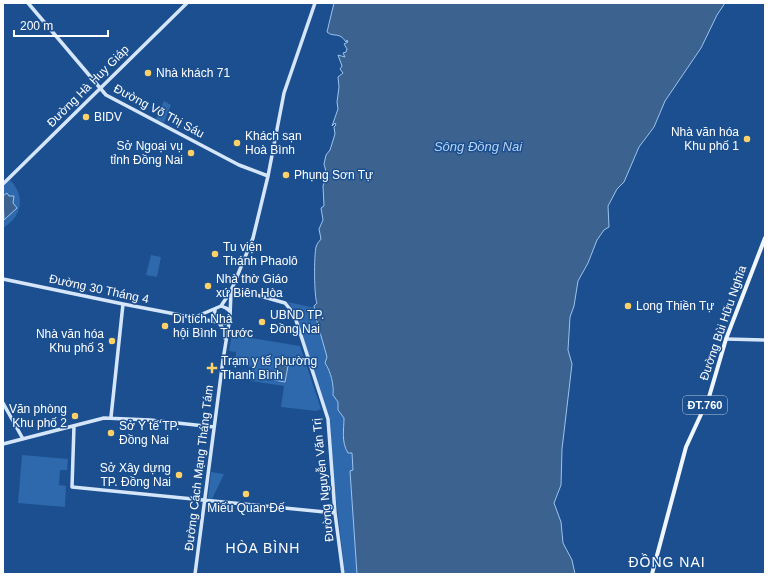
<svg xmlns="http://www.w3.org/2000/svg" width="768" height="577" font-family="Helvetica,sans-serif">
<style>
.green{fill:#2e69ad}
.water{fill:#3c6290;stroke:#9cc4f0}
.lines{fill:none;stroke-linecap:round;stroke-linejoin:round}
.secondary{stroke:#d6e6fa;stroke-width:3.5}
.primary{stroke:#f0f6ff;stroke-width:4}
.poi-dot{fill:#ffd166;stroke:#1b4f8f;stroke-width:1.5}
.labels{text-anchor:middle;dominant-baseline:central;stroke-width:3;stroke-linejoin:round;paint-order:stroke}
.shield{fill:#1b4f8f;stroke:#bbcadd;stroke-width:1}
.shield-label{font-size:11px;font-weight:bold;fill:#fff}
.poi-label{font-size:12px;fill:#fff;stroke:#1b4f8f;text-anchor:start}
.street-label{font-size:12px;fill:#fff;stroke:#1b4f8f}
.water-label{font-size:13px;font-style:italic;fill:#b5d3f5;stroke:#1b4f8f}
.quarter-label{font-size:14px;letter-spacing:1px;fill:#fff;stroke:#1b4f8f}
</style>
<rect width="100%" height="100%" fill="#1b4f8f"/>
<!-- green -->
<path class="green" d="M164,101L171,105L164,123L156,119Z
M10,180C26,196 22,217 3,228V187Z
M151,255L161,257L157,277L146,275Z
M283,301L315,308L316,318L327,357L325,363C331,372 334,385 333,395L338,402V410L344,418L343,433L346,449L352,453L354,470L350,471L357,574H345L333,474L330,419L295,313L290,304Z
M232,335L300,346L321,409L316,411L281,407L284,386L251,381L252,367L235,364L236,352L229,351Z
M22,455L68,459L67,470H60L59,485L66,486L65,507L18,503Z
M211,472L224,474L212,499L208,498Z"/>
<!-- water -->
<path class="water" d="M334,3H725L717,15L701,48L665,101L654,127L639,147L624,182L617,189L608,206L609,227L604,230L597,240L588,263L578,281L574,306L570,317L568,350L572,364L562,449L561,485L554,503L561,522L563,543L572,560L575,574H357L350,471L353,470L352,453H348C341,442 344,429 344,418L338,410V402L333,395C334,385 331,372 325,363L327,357L316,318L314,306L317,303C314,297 314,255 316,247C317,243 319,242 321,239L319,229L323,220L321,208L324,206L323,186L327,175L324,164L326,155L330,150L335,134L334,127L336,125L335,123L332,126L338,109L337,102L339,87L338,77L343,73L340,69L342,66L338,55L345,57L343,53L346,52L347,49L344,44L348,42L347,40L346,42C339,31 334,38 327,32Z
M7,193L9,196H14L13,203L17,208L4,220L3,196Z
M276,365L288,366L285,382L274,380Z"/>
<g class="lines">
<!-- secondary -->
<path class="secondary" d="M28,3L106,95L239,165L268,176
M3,184L187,3
M3,279L123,304L217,322
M232,288L285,303L294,314L328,419L335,513L343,574
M221,306L231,291L253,238L268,176L284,93L315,3
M215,310L214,316L217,322L225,323L229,320
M193,318L221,306L226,308L230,311
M219,323L224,330L225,338
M726,339L765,340
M3,403L23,439
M111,417L123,304
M74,426L72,487L335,513
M3,444L104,418L150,420L214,427
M195,574L223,360L230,317L231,292"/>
<!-- primary -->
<path class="primary" d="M652,574L686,447L709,397L726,339L765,238"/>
</g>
<!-- markers -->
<g class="poi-dot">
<circle cx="148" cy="73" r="4"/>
<circle cx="86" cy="117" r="4"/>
<circle cx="747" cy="139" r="4"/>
<circle cx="237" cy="143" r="4"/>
<circle cx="191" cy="153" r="4"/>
<circle cx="286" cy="175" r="4"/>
<circle cx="215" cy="254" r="4"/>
<circle cx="208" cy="286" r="4"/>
<circle cx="628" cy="306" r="4"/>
<circle cx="262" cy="322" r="4"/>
<circle cx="165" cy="326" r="4"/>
<circle cx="112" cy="341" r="4"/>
<path d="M210 362h4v4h4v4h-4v4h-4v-4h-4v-4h4z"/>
<circle cx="75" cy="416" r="4"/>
<circle cx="111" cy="433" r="4"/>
<circle cx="179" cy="475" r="4"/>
<circle cx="246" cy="494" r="4"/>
</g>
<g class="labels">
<!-- shield labels -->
<rect class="shield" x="683" y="396" width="44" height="18" rx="3"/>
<g class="shield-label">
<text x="705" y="405">ĐT.760</text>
</g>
<!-- poi labels -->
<g class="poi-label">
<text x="156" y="73">Nhà khách 71</text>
<text x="94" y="117">BIDV</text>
<text x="739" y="132" text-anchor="end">Nhà văn hóa<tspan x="739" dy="14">Khu phố 1</tspan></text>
<text x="245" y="136">Khách sạn<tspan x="245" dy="14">Hoà Bình</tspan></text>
<text x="183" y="146" text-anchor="end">Sở Ngoại vụ<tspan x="183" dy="14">tỉnh Đồng Nai</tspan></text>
<text x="294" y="175">Phụng Sơn Tự</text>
<text x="223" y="247">Tu viện<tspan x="223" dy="14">Thánh Phaolô</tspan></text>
<text x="216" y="279">Nhà thờ Giáo<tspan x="216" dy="14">xứ Biên Hòa</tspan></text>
<text x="636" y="306">Long Thiền Tự</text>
<text x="270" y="315">UBND TP.<tspan x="270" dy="14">Đồng Nai</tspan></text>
<text x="173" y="319">Di tích Nhà<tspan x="173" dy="14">hội Bình Trước</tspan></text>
<text x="104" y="334" text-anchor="end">Nhà văn hóa<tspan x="104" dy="14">Khu phố 3</tspan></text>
<text x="221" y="361">Trạm y tế phường<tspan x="221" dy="14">Thanh Bình</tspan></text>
<text x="67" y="409" text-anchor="end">Văn phòng<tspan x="67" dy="14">Khu phố 2</tspan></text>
<text x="119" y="426">Sở Y tế TP.<tspan x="119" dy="14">Đồng Nai</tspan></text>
<text x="171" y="468" text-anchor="end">Sở Xây dựng<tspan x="171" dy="14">TP. Đồng Nai</tspan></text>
<text x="246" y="508" text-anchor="middle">Miếu Quan Đế</text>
</g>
<!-- street labels -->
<g class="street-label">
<text transform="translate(88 86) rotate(-45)">Đường Hà Huy Giáp</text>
<text transform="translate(159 111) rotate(28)">Đường Võ Thị Sáu</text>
<text transform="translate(99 289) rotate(12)">Đường 30 Tháng 4</text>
<text transform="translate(723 323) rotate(-71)">Đường Bùi Hữu Nghĩa</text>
<text transform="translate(199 468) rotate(-83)">Đường Cách Mạng Tháng Tám</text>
<text transform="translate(323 480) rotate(-96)">Đường Nguyễn Văn Trị</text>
</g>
<!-- water labels -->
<g class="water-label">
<text x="478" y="146">Sông Đồng Nai</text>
</g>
<!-- quarter labels -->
<g class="quarter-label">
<text x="263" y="548">HÒA BÌNH</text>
<text x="667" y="562">ĐỒNG NAI</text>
</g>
</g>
<!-- border -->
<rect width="768" height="577" fill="none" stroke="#ffffff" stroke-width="8"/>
<!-- scale -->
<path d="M14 30v6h94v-6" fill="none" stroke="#ffffff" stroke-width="2"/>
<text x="20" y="30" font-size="12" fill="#ffffff" stroke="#1b4f8f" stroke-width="3" paint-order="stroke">200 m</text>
</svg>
